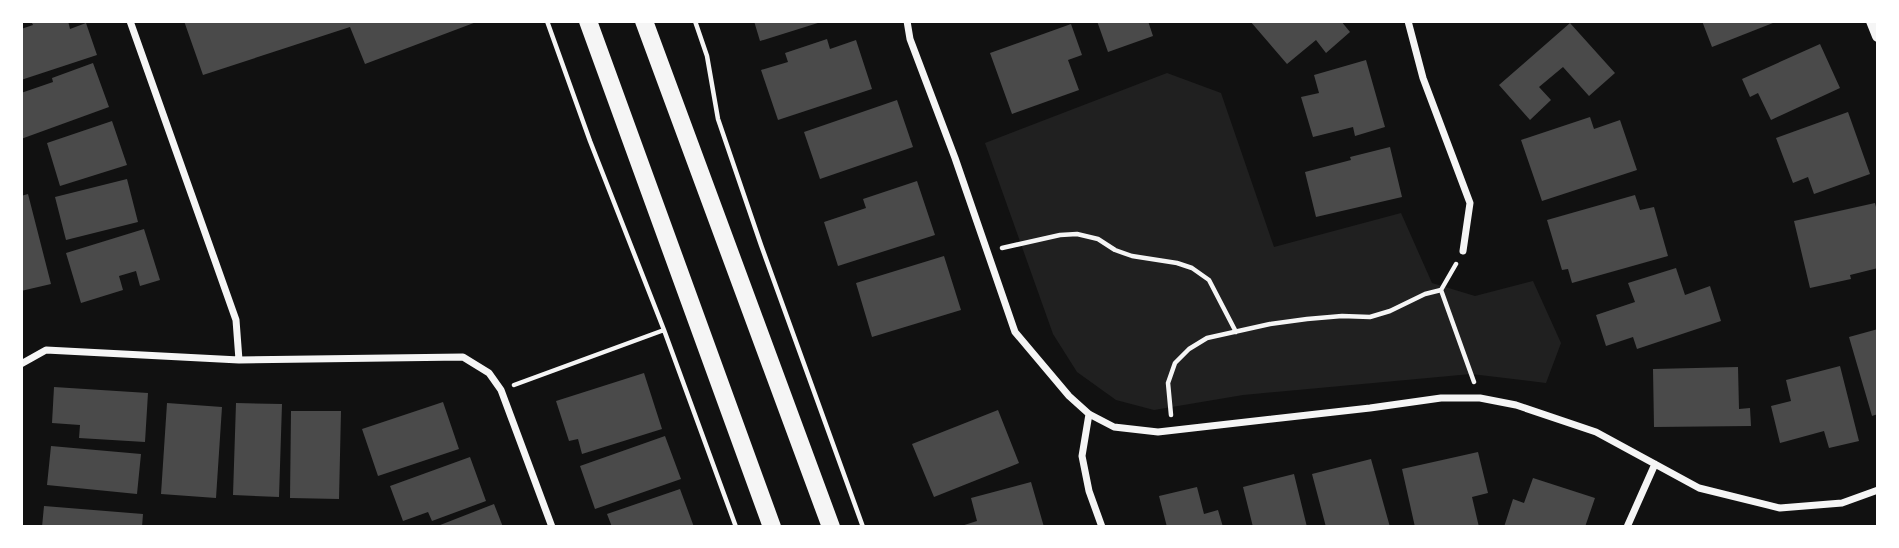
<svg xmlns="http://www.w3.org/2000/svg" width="1899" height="548" font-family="Lato,sans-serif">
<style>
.green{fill:#202020}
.building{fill:#4a4a4a}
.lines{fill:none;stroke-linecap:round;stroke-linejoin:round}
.path{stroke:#f5f5f5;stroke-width:4.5}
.minor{stroke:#f5f5f5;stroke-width:7}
.tertiary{stroke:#f5f5f5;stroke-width:12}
.primary{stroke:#f5f5f5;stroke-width:18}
</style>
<rect width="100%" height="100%" fill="#111"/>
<!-- green -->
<path class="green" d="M1167,73L1221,93L1274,247L1401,213L1432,283L1475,296L1533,281L1561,343L1546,383L1471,374L1243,395L1154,410L1116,400L1077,372L1053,334L985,143Z"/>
<!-- building -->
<path class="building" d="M31,21H68L70,29L86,23L97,55L21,80V29L33,25Z
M184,21H479L365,64L350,27L203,75Z
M754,21H821V22L760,41Z
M1097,21H1148L1153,36L1108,52Z
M1250,21H1341L1350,32L1326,53L1316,40L1287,64Z
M1702,21H1778L1712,47Z
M1570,23L1615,73L1589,96L1563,67L1539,87L1551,100L1530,120L1499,85Z
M1071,24L1082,55L1068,60L1079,90L1012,114L990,53Z
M827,39L830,49L856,40L872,89L778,120L761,70L788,62L785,53Z
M1820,44L1840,88L1771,120L1758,93L1750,97L1742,79Z
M1366,60L1385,127L1355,136L1353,127L1313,137L1301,97L1319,93L1314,75Z
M93,63L109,107L21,139V93L53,82L52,78Z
M897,100L913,147L820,179L804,132Z
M1848,112L1870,174L1814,194L1808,177L1793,183L1776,138Z
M1590,117L1594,129L1620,120L1637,170L1542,201L1521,140Z
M112,121L127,165L60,186L47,143Z
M1390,147L1402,197L1316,217L1305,172L1351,160L1350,157Z
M127,179L138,222L66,240L55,197Z
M917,181L935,235L838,266L824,222L866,208L863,199Z
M28,194L51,284L21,291V196Z
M1635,195L1640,210L1654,207L1668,256L1572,283L1568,269L1562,270L1547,220Z
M1875,203L1878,215V268L1850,275L1851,279L1810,288L1794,221Z
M144,229L160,280L140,286L136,271L119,276L123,290L81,303L66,253Z
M944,256L961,310L872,337L856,283Z
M1676,268L1685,295L1710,286L1721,321L1637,349L1633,337L1606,346L1596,315L1635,302L1628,283Z
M1878,329V414L1872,416L1849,337Z
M1840,366L1859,441L1829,448L1824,431L1780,443L1771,406L1791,401L1786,380Z
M1738,367L1739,409L1750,408L1751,426L1654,427L1653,369Z
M644,373L662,429L582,454L578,439L569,441L556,401Z
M54,387L148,393L145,442L79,438L80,425L52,423Z
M443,402L459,449L378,476L362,429Z
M167,403L222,407L216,498L161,494Z
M236,403L282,404L279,497L233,495Z
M998,410L1019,463L934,497L912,444Z
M291,411H341L339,499L290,498Z
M665,436L681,479L595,509L580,466Z
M51,446L141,454L137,494L47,485Z
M1478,452L1488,493L1472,497L1479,527H1415L1402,469Z
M470,457L486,501L432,521L428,512L403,521L390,486Z
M1371,459L1390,527H1326L1312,474Z
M1294,474L1307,527H1253L1243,487Z
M1533,478L1595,498L1585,527H1504L1513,499L1524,503Z
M1031,482L1044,527H958L977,521L971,498Z
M1197,487L1204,514L1218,510L1223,527H1167L1159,496Z
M680,489L694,527H612L607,514Z
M494,504L503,527H435Z
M44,506L143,514L142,527H42Z"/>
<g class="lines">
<!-- path -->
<path class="path" d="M547,21L590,141L664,330L736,527
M695,21L707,56L718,119L761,245L863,527
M1002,248L1060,235L1077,234L1098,239L1115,250L1132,256L1177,263L1192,268L1209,280L1236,332
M1456,264L1441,290L1474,382
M514,385L664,330
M1171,415L1168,383L1175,363L1189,349L1207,338L1270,324L1307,319L1342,316L1370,317L1390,311L1425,294L1441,290"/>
<!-- minor -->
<path class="minor" d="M130,21L236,320L239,360
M907,21L910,39L955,158L1015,332L1069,396L1089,414L1114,427L1158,432L1370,408L1441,398H1480L1516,405L1596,432L1699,488L1780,508L1842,503L1878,490
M1408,21L1423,78L1470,203L1463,251
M21,364L46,350L239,360L463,357L489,373L501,390L552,527
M1089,414L1082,456L1089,491L1102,527
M1627,527L1655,464"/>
<!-- tertiary -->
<path class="tertiary" d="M1872,21L1878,36"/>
<!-- primary -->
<path class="primary" d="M588,21L772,527
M644,21L831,527"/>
</g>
<!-- border -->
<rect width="1899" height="548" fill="none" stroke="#ffffff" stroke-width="46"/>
</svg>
